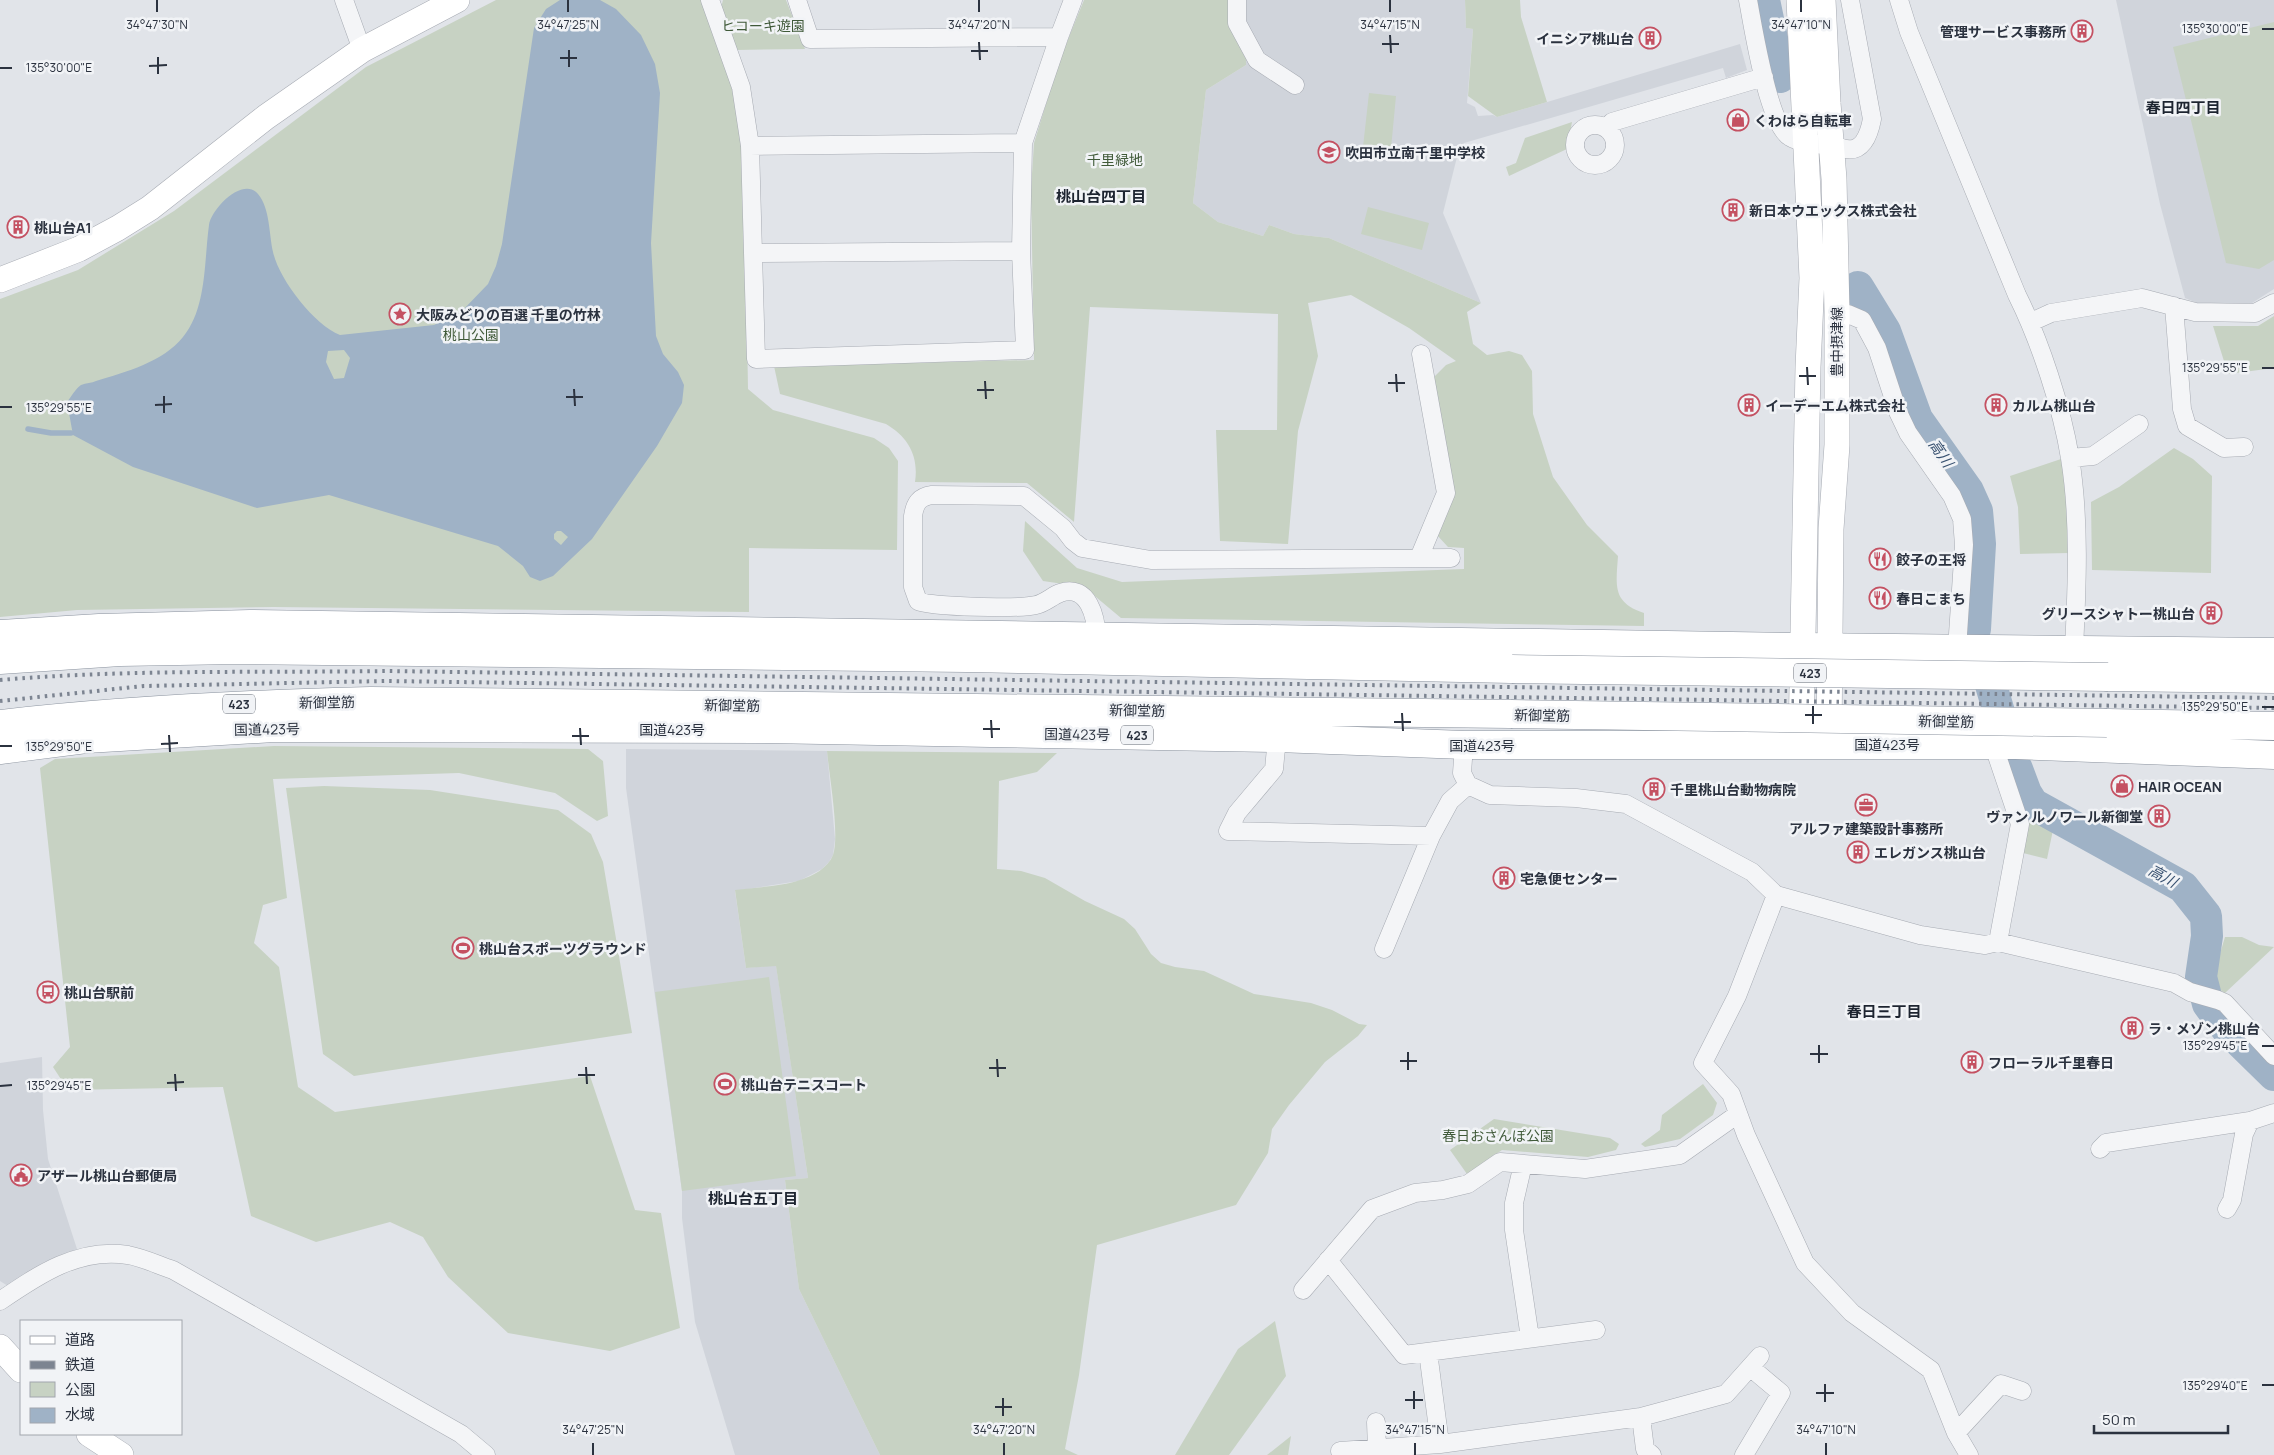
<svg xmlns="http://www.w3.org/2000/svg" width="2274" height="1455" font-family="Manrope,'Noto Sans JP',sans-serif">
<style>
.built{fill:#d0d4db}
.green{fill:#c7d2c3}
.water{fill:#9fb2c6;fill-rule:evenodd}
.lines{fill:none;stroke-linecap:round;stroke-linejoin:round}
.stream{stroke:#9fb2c6;stroke-width:5.5}
.river{stroke:#9fb2c6;stroke-width:32}
.street-casing{stroke:#a7abb3;stroke-width:19}
.secondary-casing{stroke:#a7abb3;stroke-width:26}
.highway-casing{stroke:#8a929e;stroke-width:29}
.street{stroke:#f4f5f7;stroke-width:18}
.secondary{stroke:#fff;stroke-width:25}
.highway{stroke:#fff;stroke-width:28}
.rail{stroke:#7c8491;stroke-width:4;stroke-dasharray:2.5 5;stroke-linecap:butt}
.highway-bridge-casing{stroke:#8a929e;stroke-width:29;stroke-linecap:butt}
.highway-bridge{stroke:#fff;stroke-width:28}
.ticks{fill:none;stroke:#2b323f;stroke-width:2}
.labels{text-anchor:middle;dominant-baseline:central;stroke-width:5;stroke-linejoin:round;paint-order:stroke}
.shield{fill:#f1f3f6;stroke:#666c76;stroke-width:1}
.shield-label{font-size:12px;font-weight:bold;fill:#2b323f}
.park-label{font-size:14px;fill:#405a39;stroke:#f1f3f6}
.poi-label{font-size:14px;font-weight:bold;fill:#2b323f;stroke:#f1f3f6;text-anchor:start}
.street-label{font-size:14px;fill:#2b323f;stroke:#f1f3f6}
.neighbourhood-label{font-size:15px;font-weight:bold;fill:#1d2430;stroke:#f1f3f6}
.water-label{font-size:15px;font-style:italic;fill:#385170;stroke:#f1f3f6}
.ticks-label{font-size:12px;text-anchor:middle;fill:#2b323f;stroke:#f1f3f6;stroke-width:5;stroke-linejoin:round;paint-order:stroke}
</style>
<rect width="100%" height="100%" fill="#e1e4e9"/>
<!-- built -->
<path class="built" d="M1232,0H1465L1466,28L1473,29L1467,103L1475,107L1478,116L1493,115L1497,117L1740,44L1747,70L1726,78L1723,68L1464,143V149H1459L1443,213L1481,303L1329,238L1294,234L1269,225L1263,236L1218,222L1193,203L1206,90L1246,65V52L1234,37Z
M2116,0H2274V289L2252,303H2197L2185,298L2160,204Z
M626,749L827,751L835,839L833,855L829,862L822,869L799,881L735,891L746,968L776,965L808,1178L785,1180L799,1289L880,1455H735L695,1322L682,1218V1191L626,788Z
M42,1057L43,1110L48,1159L77,1249L44,1262L8,1286L0,1281V1063Z"/>
<!-- green -->
<path class="green" d="M496,0H701L735,95L744,152L748,389L773,410L874,438L889,448L898,461L897,550L749,548V612L273,607L77,610L0,617V299L78,270L174,211L366,67Z
M723,0H786L805,49L736,50L721,8Z
M1084,0H1232L1234,37L1246,52V65L1206,90L1193,203L1218,222L1263,236L1269,225L1294,234L1329,238L1481,303L1467,312L1473,344L1487,355L1509,351L1522,355L1532,371L1533,414L1553,477L1587,525L1618,556C1616,586 1612,602 1644,613V626L1121,618L1084,587L1043,581L1023,551L1025,521L1077,568L1122,582L1464,569V548L1448,547L1436,534L1454,491L1434,377L1446,365L1456,361L1409,328L1351,295L1308,303L1318,356L1298,431L1288,544L1220,541L1216,430H1277L1278,314L1090,307L1074,522L1027,483L915,482C919,456 908,437 886,424L780,394L774,366L1034,360L1031,189L1034,143L1060,59Z
M1465,0H1520L1521,17L1547,102L1497,117L1468,96L1473,29L1466,28Z
M2274,22V260L2259,269L2226,263L2173,47Z
M1369,93L1396,96L1390,159L1362,156Z
M1572,122L1567,149L1509,176L1506,167L1516,163L1525,138Z
M1368,207L1429,223L1422,250L1361,234Z
M2274,316V368L2228,374L2213,326H2258Z
M2174,448L2193,459L2212,476L2211,573L2092,570L2091,502L2119,487Z
M2061,459L2069,508V553L2020,554L2018,507L2010,476Z
M274,746L588,749L603,761L608,816L597,821L555,793L459,773L273,779L287,898L263,905L254,943L279,967L298,1087L335,1112L590,1076L635,1210L661,1213L680,1328L610,1351L508,1333L448,1277L423,1237L390,1222L316,1242L251,1216L223,1087L68,1090L53,1067L70,1047L40,768L55,759Z
M827,751L1057,753L1037,772L999,781L997,869L1021,871L1045,878L1085,901L1124,919L1135,929L1151,954L1161,963L1175,967L1204,971L1254,994L1311,1003L1332,1010L1359,1024L1367,1025L1358,1036L1325,1062L1289,1105L1272,1129L1268,1153L1236,1205L1097,1245L1079,1375L1065,1449L1078,1455H880L799,1289L785,1180L808,1178L776,966L746,968L735,890C756,887 780,887 800,880C813,876 828,868 833,855C840,835 829,774 827,751Z
M324,786L430,790L558,810L591,834L603,862L632,1033L354,1076L323,1054L286,788Z
M2031,813L2054,825L2047,859L2023,853Z
M2225,937H2242L2259,945L2274,947L2225,993L2211,984Z
M769,977L796,1176L682,1191L655,992Z
M1703,1084L1717,1103L1713,1115L1680,1139L1645,1147L1641,1144L1660,1130L1662,1115Z
M1494,1119L1610,1138L1619,1144L1616,1150L1588,1157L1502,1150L1467,1174L1450,1150Z
M1275,1321L1286,1376L1229,1455H1175L1238,1349Z
M1291,1436L1288,1455H1267Z"/>
<!-- water -->
<path class="water" d="M560,0H600L616,9L641,35L655,64L660,93L651,243L656,336L663,354L678,372L684,385L682,403L657,446L592,539L553,576L540,581L530,577L523,566L498,546L329,495L257,508L133,467L73,435L67,402C71,397 76,388 81,385C86,383 92,383 96,381C126,372 163,362 183,337C207,308 204,261 209,225C211,209 243,176 258,194C270,208 269,234 273,252C279,279 314,325 340,335L434,325L461,312L488,284L496,266L502,244L534,28L546,9ZM344,350L350,358L344,378L334,379L326,362L328,351ZM557,531H561L568,537L561,545L554,539V534Z"/>
<g class="lines">
<!-- stream -->
<path class="stream" d="M28,429L51,433H71"/>
<!-- river -->
<path class="river" d="M1764,0L1780,77
M1858,287L1885,331L1917,419L1968,491L1977,511L1980,544L1975,629
M1985,665L2004,729
M2017,769L2026,793L2033,804L2183,887L2206,916L2207,936L2201,977L2208,1004L2226,1028L2274,1075"/>
<!-- street casing -->
<g class="street-casing">
<path id="street" d="M344,0L362,50
M710,0L741,87L750,146L756,359L1025,350L1021,251L1023,143L1059,37L1073,0
M797,0L810,39L1059,37
M1237,0V23L1257,60L1295,85
M1748,0C1753,26 1768,125 1790,137C1805,146 1825,143 1842,148C1862,155 1869,135 1872,119L1850,0
M1899,0L1909,32L2017,295C2040,341 2062,408 2070,458C2080,520 2077,587 2074,649
M1575 145a20 20 0 1 1 40 0a20 20 0 1 1-40 0Z
M1606,128L1612,122L1764,77
M750,146L1023,143
M753,253L1021,251
M2174,306L2182,409L2187,426L2224,448L2244,447
M1837,312L1848,314L1862,320L1877,348L1898,412L1908,433L1952,496L1962,519L1964,545L1957,649
M2031,322L2051,313L2142,298L2195,312L2255,313L2274,303
M2070,458L2093,456L2139,424
M1419,558L1446,493L1421,354
M1097,638C1096,618 1089,583 1060,593C1052,596 1045,603 1036,605C1020,609 931,607 918,601L913,587V516C915,503 919,497 932,495L1024,496L1063,528L1073,541L1082,548L1151,560L1451,558
M1277,738L1274,769L1237,813L1228,831L1431,836
M1993,744L2020,824L1998,942
M1464,745L1462,773L1468,785L1490,795L1576,798L1626,804L1752,872L1776,895L1920,935L1985,945L1998,942L2174,983L2190,992L2218,1000L2225,1003L2274,1056
M1776,895L1737,996L1703,1063L1731,1094L1746,1135L1805,1263L1852,1313L1931,1370L1956,1433L1969,1455
M1384,949L1431,836L1450,801L1468,785
M2100,1149L2106,1143L2250,1121L2274,1113
M1523,1164L1514,1203V1230L1530,1338
M2227,1209L2232,1200L2244,1134L2250,1121
M1328,1260L1404,1355L1596,1330
M1303,1290L1372,1209L1415,1193L1443,1190L1468,1184L1500,1162L1585,1169L1680,1155L1738,1114
M0,1301C38,1275 79,1247 128,1255C144,1258 158,1265 173,1270L461,1434L486,1455
M1428,1352L1440,1444
M1641,1417L1645,1449L1652,1455
M1376,1422L1377,1449
M1956,1433L2001,1384L2022,1391
M1340,1451L1440,1444L1641,1417L1726,1394L1760,1356
M1744,1455L1781,1393L1750,1367"/>
</g>
<!-- secondary casing -->
<g class="secondary-casing">
<path id="secondary" d="M1799,0L1812,278L1808,367L1801,740
M1823,0L1828,103L1834,179L1837,312V445L1831,529L1829,739
M0,280L79,249L118,228L150,208L266,117L362,50L457,0
M0,1347L21,1370
M89,1434L121,1455"/>
</g>
<!-- highway casing -->
<g class="highway-casing">
<path id="highway" d="M0,634L99,628L250,624L1803,647L2274,652
M0,660L120,652L237,650L966,658L1512,669
M2108,677L2274,679
M2107,723L2274,726
M0,724C123,710 246,704 371,701L1511,714
M0,750L86,739L274,728L765,729L1277,738L1464,745H2016L2274,755"/>
</g>
<!-- street -->
<use href="#street" class="street"/>
<!-- secondary -->
<use href="#secondary" class="secondary"/>
<!-- highway -->
<use href="#highway" class="highway"/>
<!-- rail -->
<path class="rail" d="M0,680C128,669 258,673 387,671L2274,698
M0,701L144,686L386,681L2274,708"/>
<!-- highway-bridge casing -->
<g class="highway-bridge-casing">
<path id="highway-bridge" d="M1512,669L2108,677
M1511,714L2107,723"/>
</g>
<!-- highway-bridge -->
<use href="#highway-bridge" class="highway-bridge"/>
</g>
<!-- ticks -->
<path class="ticks" d="M157,0V12M568,0V12M979,0V12M1390,0V12M1801,0V12M2262,29H2274M1390,35L1391,53M979,42L980,60M1382,44H1399M569,50V67M971,51H988M158,57V74M560,58H577M149,66L167,65M0,68H12M1807,367L1808,385M2262,368H2274M1396,374L1397,392M1799,376H1816M985,381L986,399M1388,383H1405M574,389L575,406M977,390H994M164,396V413M566,397H583M155,405L172,404M0,407H12M1813,706V724M2262,707H2274M1402,713L1403,731M1805,715H1822M991,720L992,738M1394,722H1411M580,728L581,745M983,729H1000M169,735L170,752M572,736H589M161,744L178,743M0,746H12M1819,1045V1063M2262,1046H2274M1408,1052V1070M1810,1054H1828M997,1059L998,1077M1400,1061H1417M586,1067L587,1084M989,1068H1006M175,1074L176,1091M578,1075H595M167,1083L184,1082M0,1086L12,1085M1825,1384V1402M2262,1385H2274M1414,1391V1409M1816,1393H1834M1003,1398V1416M1405,1400H1423M995,1407H1012M593,1443V1455M1004,1443V1455M1415,1443V1455M1826,1443V1455"/>
<!-- icons -->
<defs>
<g id="building-ring" transform="scale(1.125)"><circle r="9.5" fill="#f1f3f6" stroke="#c45162" stroke-width="1.5"/><path d="M-4-6H4V6H1V3H-1V6H-4ZM-2.5-4.3h1.7v1.8h-1.7ZM.8-4.3h1.7v1.8H.8ZM-2.5-1h1.7V.8h-1.7ZM.8-1h1.7V.8H.8Z" fill="#c45162"/></g>
<g id="shop-ring" transform="scale(1.125)"><circle r="9.5" fill="#f1f3f6" stroke="#c45162" stroke-width="1.5"/><path d="M-5-2.5h2.3a2.7 3.5 0 0 1 5.4 0H5L5.5 6h-11ZM-1.5-2.5h3a1.5 2.3 0 0 0-3 0Z" fill="#c45162"/></g>
<g id="school-ring" transform="scale(1.125)"><circle r="9.5" fill="#f1f3f6" stroke="#c45162" stroke-width="1.5"/><path d="M0-5L7-2L0 1L-7-2ZM-4 1L0 2.5L4 1V4Q0 6-4 4Z" fill="#c45162"/></g>
<g id="sight-ring" transform="scale(1.125)"><circle r="9.5" fill="#f1f3f6" stroke="#c45162" stroke-width="1.5"/><path d="M0-6L1.8-2.2L6-1.7L2.9 1.2L3.7 5.4L0 3.3L-3.7 5.4L-2.9 1.2L-6-1.7L-1.8-2.2Z" fill="#c45162"/></g>
<g id="restaurant-ring" transform="scale(1.125)"><circle r="9.5" fill="#f1f3f6" stroke="#c45162" stroke-width="1.5"/><path d="M-5-6h1v4h1v-4h1v4h1v-4h1v5L-1.5 .5V6h-2V.5L-5-1ZM5-6V6H3V1.5H1.5Q1.5-4 5-6Z" fill="#c45162"/></g>
<g id="office-ring" transform="scale(1.125)"><circle r="9.5" fill="#f1f3f6" stroke="#c45162" stroke-width="1.5"/><path d="M-6-3h4V-5.5h4V-3h4V5H-6ZM-1-4.5V-3h2v-1.5ZM-6 0V1H6V0Z" fill="#c45162"/></g>
<g id="stadium-ring" transform="scale(1.125)"><circle r="9.5" fill="#f1f3f6" stroke="#c45162" stroke-width="1.5"/><path d="M0-5a6.5 5 0 1 0 0 10a6.5 5 0 1 0 0-10ZM-3.5-1.8h7v3.6h-7Z" fill="#c45162"/></g>
<g id="bus-ring" transform="scale(1.125)"><circle r="9.5" fill="#f1f3f6" stroke="#c45162" stroke-width="1.5"/><path d="M-5-6H5V4H4V6H2V4H-2V6H-4V4H-5ZM-3.5-4V0h7V-4ZM-3.5 1.2v1.5H-2V1.2ZM2 1.2v1.5H3.5V1.2Z" fill="#c45162"/></g>
<g id="civic-ring" transform="scale(1.125)"><circle r="9.5" fill="#f1f3f6" stroke="#c45162" stroke-width="1.5"/><path d="M-.6-6.5H3V-4.5H.6V-3L4-1V1h2V6H-6V1h2V-1L-.6-3ZM-1.2 2.5V6h2.4V2.5Z" fill="#c45162"/></g>
</defs>
<g fill-rule="evenodd">
<use href="#building-ring" x="2082" y="31"/>
<use href="#building-ring" x="1650" y="38"/>
<use href="#shop-ring" x="1738" y="120"/>
<use href="#school-ring" x="1329" y="152"/>
<use href="#building-ring" x="1733" y="210"/>
<use href="#building-ring" x="18" y="227"/>
<use href="#sight-ring" x="400" y="314"/>
<use href="#building-ring" x="1749" y="405"/>
<use href="#building-ring" x="1996" y="405"/>
<use href="#restaurant-ring" x="1880" y="559"/>
<use href="#restaurant-ring" x="1880" y="598"/>
<use href="#building-ring" x="2211" y="613"/>
<use href="#shop-ring" x="2122" y="786"/>
<use href="#building-ring" x="1654" y="789"/>
<use href="#office-ring" x="1866" y="805"/>
<use href="#building-ring" x="2159" y="816"/>
<use href="#building-ring" x="1858" y="852"/>
<use href="#building-ring" x="1504" y="878"/>
<use href="#stadium-ring" x="463" y="948"/>
<use href="#bus-ring" x="48" y="992"/>
<use href="#building-ring" x="2132" y="1028"/>
<use href="#building-ring" x="1972" y="1062"/>
<use href="#stadium-ring" x="725" y="1084"/>
<use href="#civic-ring" x="21" y="1175"/>
</g>
<g class="labels">
<!-- shield labels -->
<g class="shield">
<rect x="1794" y="663.5" width="32" height="19" rx="4"/>
<rect x="223" y="694.5" width="32" height="19" rx="4"/>
<rect x="1121" y="725.5" width="32" height="19" rx="4"/>
</g>
<g class="shield-label">
<text x="1810" y="673">423</text>
<text x="239" y="704">423</text>
<text x="1137" y="735">423</text>
</g>
<!-- park labels -->
<g class="park-label">
<text x="763" y="25">ヒコーキ遊園</text>
<text x="1115" y="159">千里緑地</text>
<text x="471" y="334">桃山公園</text>
<text x="1498" y="1135">春日おさんぽ公園</text>
</g>
<!-- poi labels -->
<g class="poi-label">
<text x="2066" y="31" text-anchor="end">管理サービス事務所</text>
<text x="1634" y="38" text-anchor="end">イニシア桃山台</text>
<text x="1754" y="120">くわはら自転車</text>
<text x="1345" y="152">吹田市立南千里中学校</text>
<text x="1749" y="210">新日本ウエックス株式会社</text>
<text x="34" y="227">桃山台A1</text>
<text x="416" y="314">大阪みどりの百選 千里の竹林</text>
<text x="1765" y="405">イーデーエム株式会社</text>
<text x="2012" y="405">カルム桃山台</text>
<text x="1896" y="559">餃子の王将</text>
<text x="1896" y="598">春日こまち</text>
<text x="2195" y="613" text-anchor="end">グリースシャトー桃山台</text>
<text x="2138" y="786">HAIR OCEAN</text>
<text x="1670" y="789">千里桃山台動物病院</text>
<text x="2143" y="816" text-anchor="end">ヴァン ルノワール新御堂</text>
<text x="1866" y="828" text-anchor="middle">アルファ建築設計事務所</text>
<text x="1874" y="852">エレガンス桃山台</text>
<text x="1520" y="878">宅急便センター</text>
<text x="479" y="948">桃山台スポーツグラウンド</text>
<text x="64" y="992">桃山台駅前</text>
<text x="2148" y="1028">ラ・メゾン桃山台</text>
<text x="1988" y="1062">フローラル千里春日</text>
<text x="741" y="1084">桃山台テニスコート</text>
<text x="37" y="1175">アザール桃山台郵便局</text>
</g>
<!-- street labels -->
<g class="street-label">
<text transform="translate(1836 342) rotate(-90)">豊中摂津線</text>
<text transform="translate(327 702) rotate(-1)">新御堂筋</text>
<text transform="translate(732 705) rotate(1)">新御堂筋</text>
<text transform="translate(1137 710) rotate(1)">新御堂筋</text>
<text transform="translate(1542 715) rotate(1)">新御堂筋</text>
<text transform="translate(1946 721) rotate(1)">新御堂筋</text>
<text transform="translate(267 729) rotate(-1)">国道423号</text>
<text x="672" y="729">国道423号</text>
<text transform="translate(1077 734) rotate(1)">国道423号</text>
<text x="1887" y="744">国道423号</text>
<text x="1482" y="745">国道423号</text>
</g>
<!-- neighbourhood labels -->
<g class="neighbourhood-label">
<text x="2183" y="107">春日四丁目</text>
<text x="1101" y="196">桃山台四丁目</text>
<text x="1884" y="1011">春日三丁目</text>
<text x="753" y="1198">桃山台五丁目</text>
</g>
<!-- water labels -->
<g class="water-label">
<text transform="translate(1941 453) rotate(55)">高川</text>
<text transform="translate(2163 876) rotate(29)">高川</text>
</g>
</g>
<g class="ticks-label">
<text x="157" y="29">34°47'30"N</text>
<text x="568" y="29">34°47'25"N</text>
<text x="979" y="29">34°47'20"N</text>
<text x="1390" y="29">34°47'15"N</text>
<text x="1801" y="29">34°47'10"N</text>
<text x="2215" y="33">135°30'00"E</text>
<text x="59" y="72">135°30'00"E</text>
<text x="2215" y="372">135°29'55"E</text>
<text x="59" y="412">135°29'55"E</text>
<text x="2215" y="711">135°29'50"E</text>
<text x="59" y="751">135°29'50"E</text>
<text x="2215" y="1050">135°29'45"E</text>
<text x="59" y="1090">135°29'45"E</text>
<text x="2215" y="1390">135°29'40"E</text>
<text x="593" y="1434">34°47'25"N</text>
<text x="1004" y="1434">34°47'20"N</text>
<text x="1415" y="1434">34°47'15"N</text>
<text x="1826" y="1434">34°47'10"N</text>
</g>
<!-- legend -->
<rect x="20" y="1320" width="162" height="115" fill="#f1f3f6" stroke="#a2a6ad"/>
<rect x="30" y="1336" width="25" height="8" fill="#ffffff" stroke="#a2a6ad"/>
<text x="65" y="1345" font-size="15" fill="#2b323f">道路</text>
<rect x="30" y="1361" width="25" height="8" fill="#7c8491" stroke="#a2a6ad"/>
<text x="65" y="1370" font-size="15" fill="#2b323f">鉄道</text>
<rect x="30" y="1382" width="25" height="15" fill="#c7d2c3" stroke="#a2a6ad"/>
<text x="65" y="1395" font-size="15" fill="#2b323f">公園</text>
<rect x="30" y="1408" width="25" height="15" fill="#9fb2c6" stroke="#a2a6ad"/>
<text x="65" y="1420" font-size="15" fill="#2b323f">水域</text>
<!-- scale -->
<path d="M2094 1425v8h134v-8" fill="none" stroke="#2b323f" stroke-width="2.5"/>
<text x="2102" y="1425" font-size="15" fill="#2b323f" stroke="#f1f3f6" stroke-width="4" paint-order="stroke">50 m</text>
</svg>
